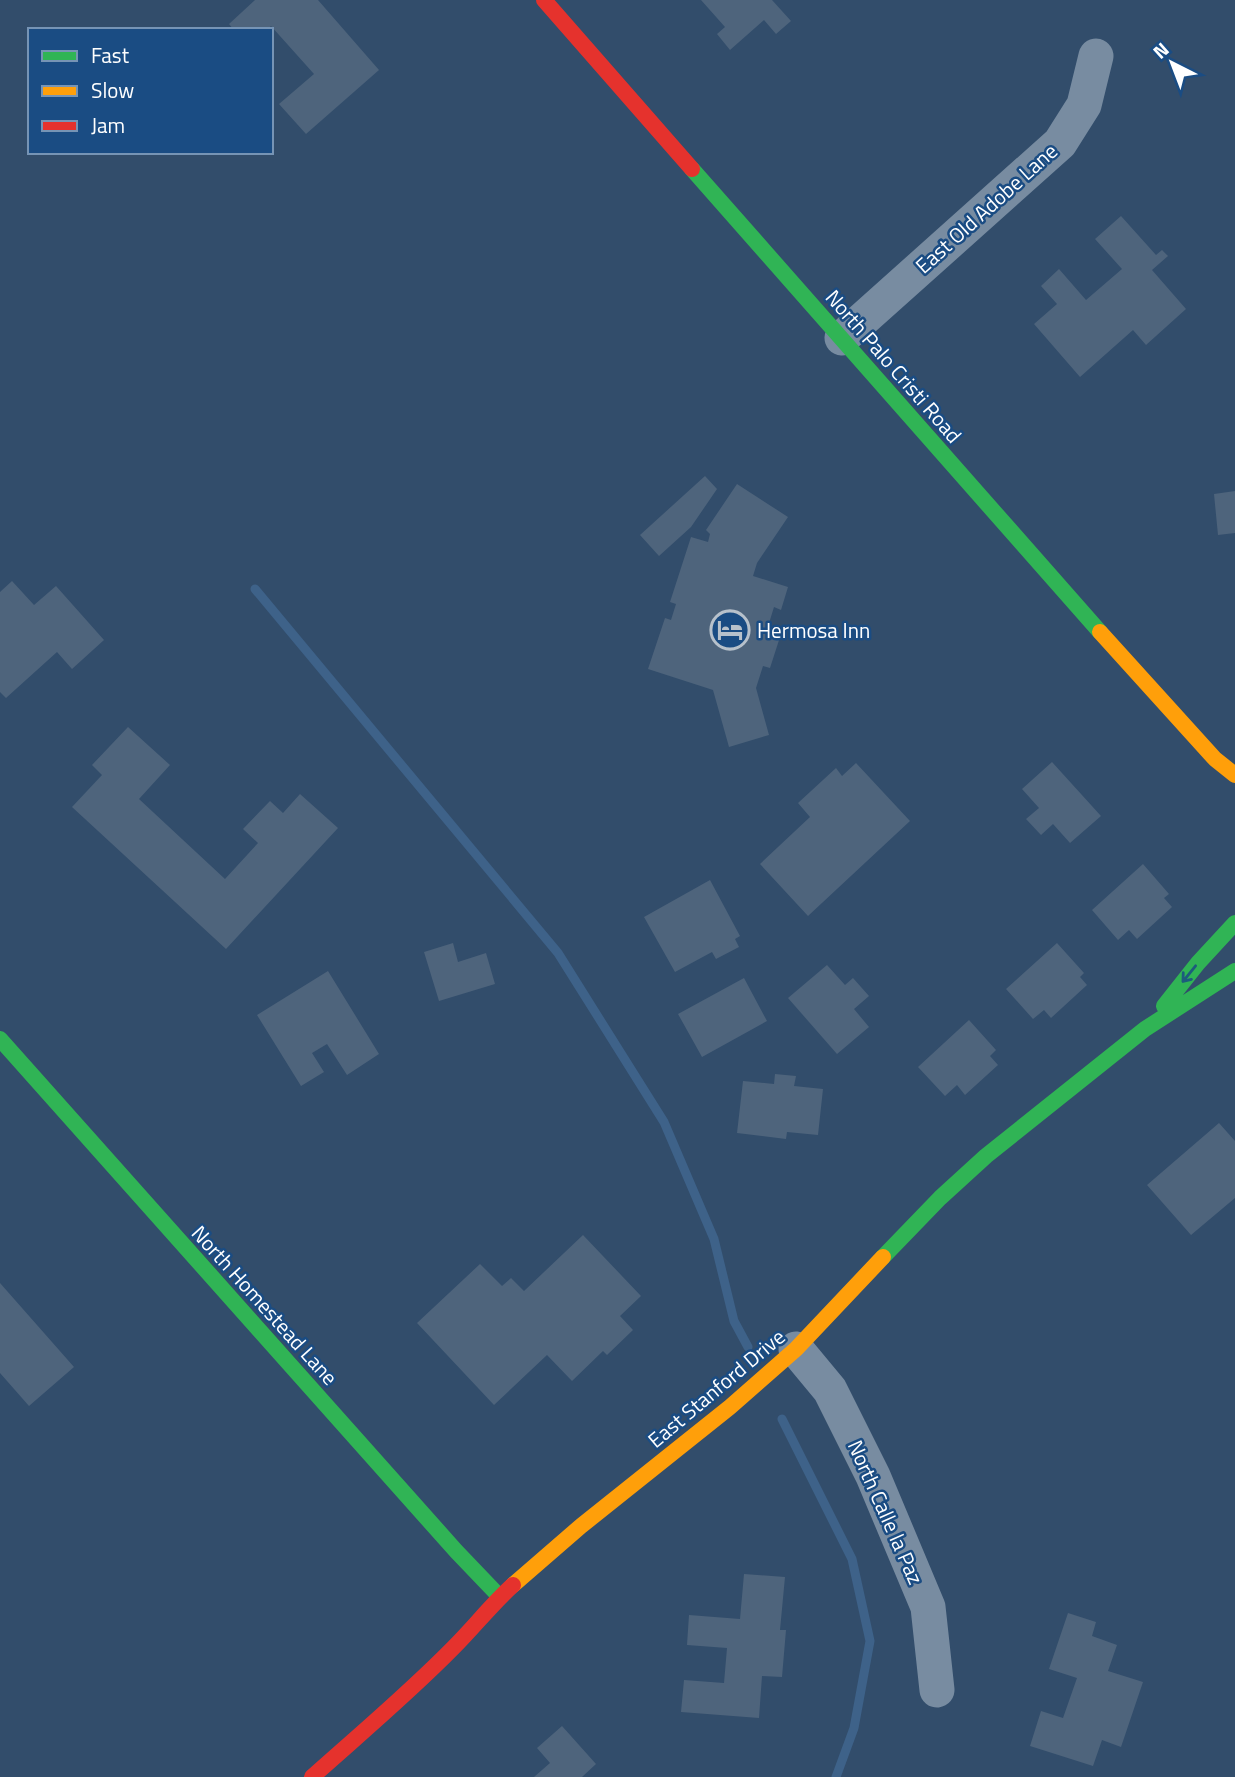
<svg xmlns="http://www.w3.org/2000/svg" width="1235" height="1777" font-family="'Titillium Web',sans-serif">
<style>
.lines{fill:none;stroke-linecap:round;stroke-linejoin:round}
.stream{stroke:#3e6289;stroke-width:9}
.building{fill:#4e647c}
.street{stroke:#788ca1;stroke-width:35}
.fast{stroke:#30b455;stroke-width:16}
.slow{stroke:#ff9f0a;stroke-width:16}
.jam{stroke:#e5322d;stroke-width:16}
.oneway{stroke:#1d5c7c}
.labels{text-anchor:middle;dominant-baseline:central;stroke-width:5;stroke-linejoin:round;paint-order:stroke}
.street-label{font-size:21px;fill:#fff;stroke:#1a4c83}
.poi-label{font-size:21px;fill:#fff;stroke:#1a4c83;text-anchor:start}
</style>
<rect width="100%" height="100%" fill="#324d6b"/>
<g class="lines">
<!-- stream -->
<path class="stream" d="M255,589L558,953L664,1122L714,1239L734,1321L748,1347
M782,1419L852,1559L870,1641L854,1728L836,1777"/>
</g>
<!-- building -->
<path class="building" d="M255,0H318L379,70L306,134L279,104L314,74L271,26L267,30H234L229,24Z
M701,0H772L791,21L776,34L764,20L730,50L717,34L725,27Z
M1121,216L1156,255L1162,250L1168,256L1152,270L1186,309L1146,345L1133,330L1080,377L1034,324L1057,304L1041,286L1059,269L1086,300L1122,269L1095,239Z
M705,476L717,489L691,527L659,556L640,535Z
M737,484L788,517L757,563L753,576L788,587L781,610L774,607L766,633L780,637L770,668L763,666L756,688L769,735L729,747L713,690L648,669L665,618L671,620L676,604L670,602L691,537L708,542L710,534L706,530Z
M1235,491V533L1218,535L1214,494Z
M12,581L34,605L56,586L104,640L72,669L57,652L6,698L0,692V592Z
M128,727L170,765L139,799L225,879L258,843L243,829L270,801L283,813L300,794L338,828L226,949L72,807L102,775L92,765Z
M1052,762L1101,816L1070,843L1053,824L1041,835L1026,819L1039,808L1022,789Z
M856,763L910,821L808,916L760,864L810,817L798,803L836,768L842,776Z
M1143,864L1169,894L1164,898L1172,907L1137,939L1129,930L1118,940L1092,910Z
M710,880L740,936L735,939L739,947L716,959L712,952L675,972L644,917Z
M453,943L458,962L486,953L495,984L439,1001L424,952Z
M1057,943L1084,973L1080,977L1087,985L1051,1018L1044,1010L1033,1019L1006,989Z
M827,965L845,985L853,978L869,996L854,1009L869,1027L837,1054L788,998Z
M328,971L379,1054L347,1075L327,1044L312,1053L324,1072L301,1086L257,1015Z
M744,978L767,1021L702,1057L678,1014Z
M969,1020L996,1050L990,1056L998,1065L965,1095L957,1085L945,1096L918,1067Z
M775,1074L796,1076L794,1086L823,1089L818,1135L787,1132L786,1139L737,1133L743,1081L774,1084Z
M1219,1123L1235,1141V1198L1191,1235L1147,1185Z
M583,1235L641,1296L620,1316L633,1330L607,1355L603,1351L572,1381L547,1355L494,1405L417,1323L480,1264L502,1286L511,1278L524,1291Z
M0,1283L74,1367L29,1406L0,1373Z
M744,1574L785,1577L780,1630H786L782,1677L762,1676L759,1718L681,1712L684,1680L724,1683L727,1648L687,1645L689,1615L740,1619Z
M1068,1613L1096,1622L1092,1636L1117,1645L1108,1671L1143,1682L1121,1747L1102,1740L1093,1766L1030,1746L1041,1711L1063,1718L1077,1678L1049,1669Z
M562,1726L596,1764L582,1777H534L550,1763L537,1748Z"/>
<g class="lines">
<!-- street -->
<path class="street" d="M842,338L1060,143L1084,105L1096,56
M796,1349L830,1390L873,1476L928,1607L937,1690"/>
<!-- fast -->
<path class="fast" d="M692,169L1100,632
M1164,1006L1198,963L1235,923
M0,1039L456,1551L500,1597
M883,1257L940,1198L986,1156L1145,1029L1235,971"/>
<!-- slow -->
<path class="slow" d="M1100,632L1215,759L1235,775
M513,1585L581,1526L730,1407L796,1349L883,1257"/>
<!-- jam -->
<path class="jam" d="M544,0L692,169
M312,1777C360,1734 409,1693 454,1647C474,1627 492,1604 513,1585"/>
</g>
<!-- one-way arrows -->
<defs><path id="oneway-shaft" d="M-6 0H5M1.5-3L5.5 0L1.5 3" fill="none" stroke-width="1.6" stroke-linecap="round" stroke-linejoin="round" transform="scale(1.75)"/></defs>
<use class="oneway" href="#oneway-shaft" transform="translate(1189 974) rotate(129)"/>
<!-- icons -->
<defs>
<g id="hotel-ring" transform="scale(2.0125)"><circle r="9.5" fill="#1a4c83" stroke="#b7c1cb" stroke-width="1.5"/><path d="M-6-4.5h1.5V1H6V5H4.5V3h-9V5H-6ZM-4 0a1.8 1.8 0 1 1 3.6 0ZM.5 0V-2.5h3Q6-2.5 6 0Z" fill="#b7c1cb"/></g>
</defs>
<g fill-rule="evenodd">
<use href="#hotel-ring" x="730" y="630"/>
</g>
<g class="labels">
<!-- street labels -->
<g class="street-label">
<text transform="translate(986 208) rotate(-42)">East Old Adobe Lane</text>
<text transform="translate(894 366) rotate(49)">North Palo Cristi Road</text>
<text transform="translate(265 1305) rotate(48)">North Homestead Lane</text>
<text transform="translate(716 1388) rotate(-40)">East Stanford Drive</text>
<text transform="translate(886 1512) rotate(66)">North Calle la Paz</text>
</g>
<!-- poi labels -->
<g class="poi-label">
<text x="757" y="630">Hermosa Inn</text>
</g>
</g>
<!-- legend -->
<rect x="28" y="28" width="245" height="126" fill="#1a4c83" stroke="#7694b5" stroke-width="2"/>
<rect x="42" y="51" width="35" height="10" fill="#30b455" stroke="#7694b5" stroke-width="2"/>
<text x="91" y="63" font-size="21" fill="#ffffff">Fast</text>
<rect x="42" y="86" width="35" height="10" fill="#ff9f0a" stroke="#7694b5" stroke-width="2"/>
<text x="91" y="98" font-size="21" fill="#ffffff">Slow</text>
<rect x="42" y="121" width="35" height="10" fill="#e5322d" stroke="#7694b5" stroke-width="2"/>
<text x="91" y="133" font-size="21" fill="#ffffff">Jam</text>
<!-- north arrow -->
<g transform="translate(1172 63) rotate(318)" stroke="#1a4c83" stroke-width="5" paint-order="stroke">
<path d="M0-5L12 26L0 18L-12 26Z" fill="#ffffff"/>
<text y="-10" font-size="19" font-weight="bold" text-anchor="middle" fill="#ffffff">N</text>
</g>
</svg>
